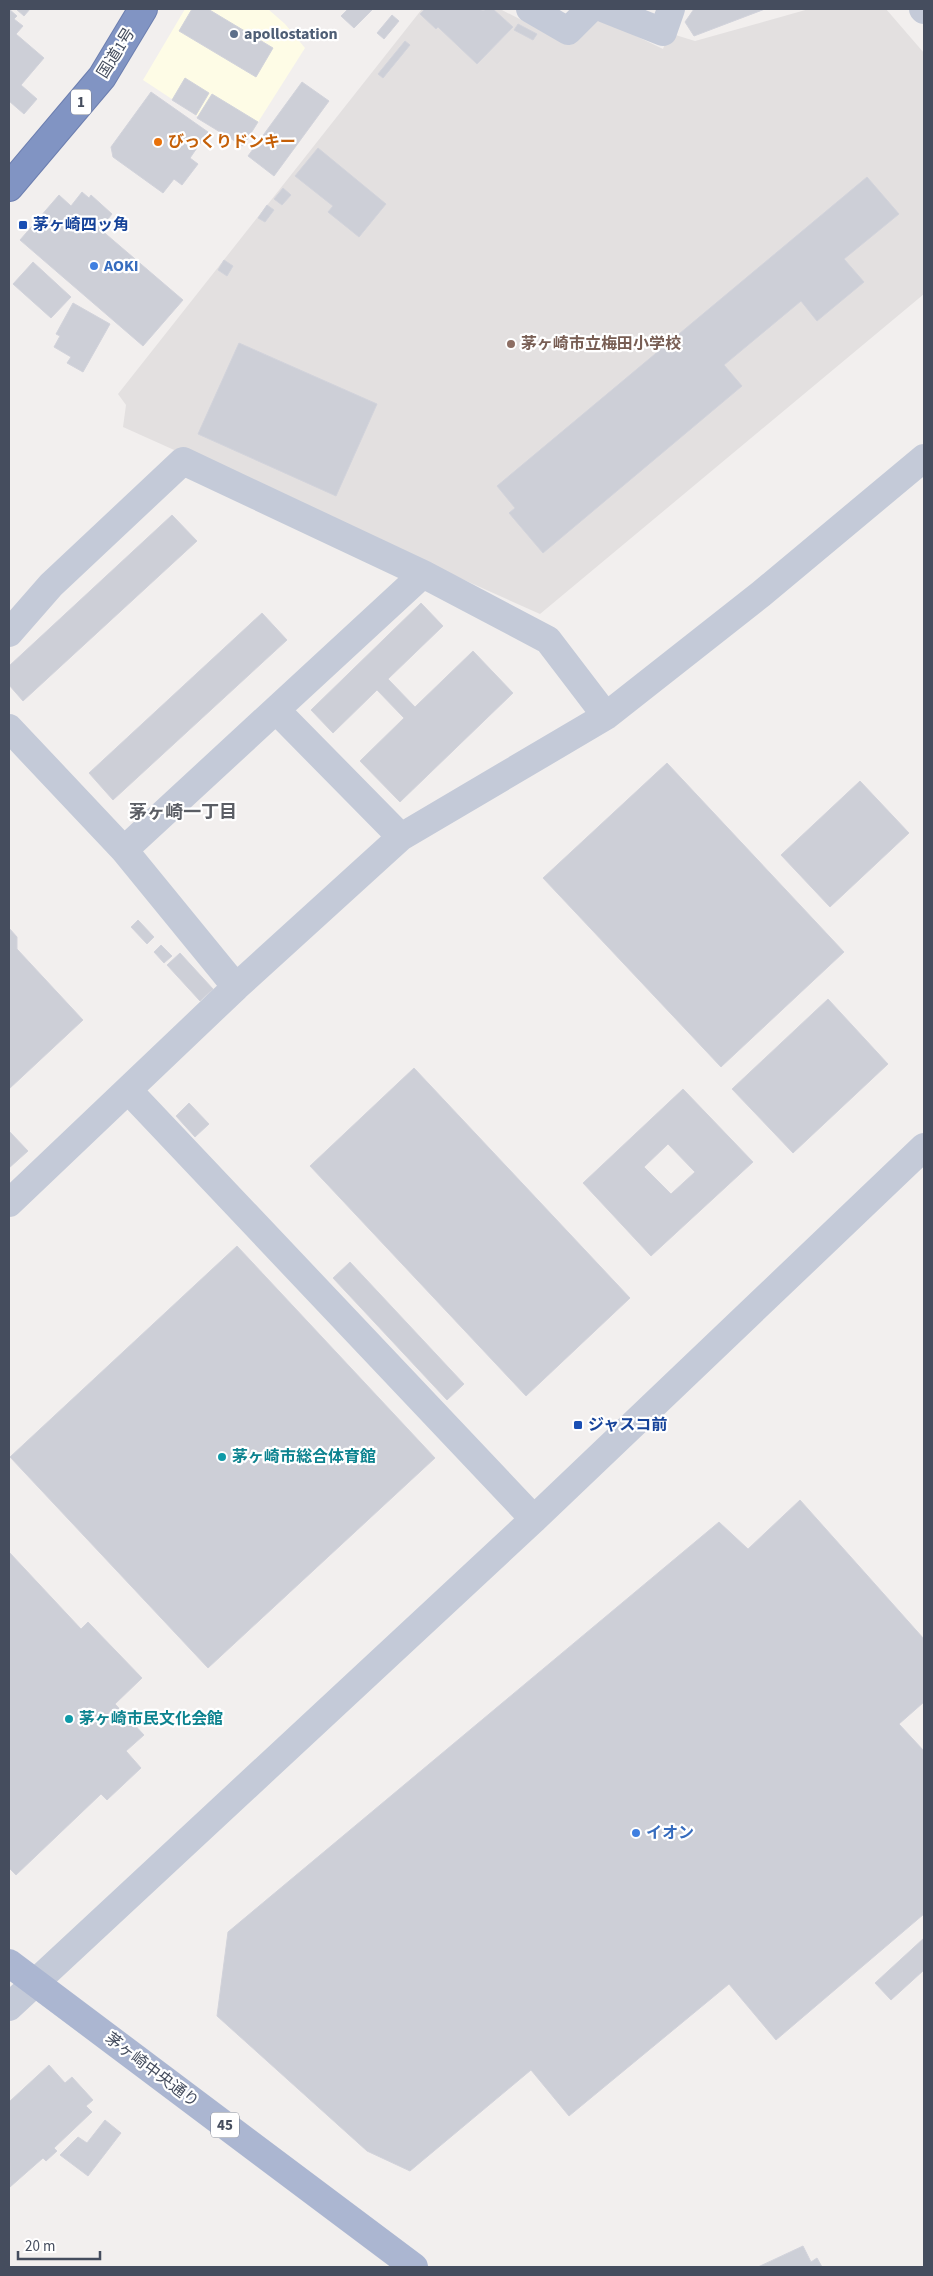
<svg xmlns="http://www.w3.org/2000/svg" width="933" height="2276" font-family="'Source Sans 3','Noto Sans JP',sans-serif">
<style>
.commercial{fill:#fefce6}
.education{fill:#e3e0e0}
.building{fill:#cdcfd7;stroke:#d2d3db;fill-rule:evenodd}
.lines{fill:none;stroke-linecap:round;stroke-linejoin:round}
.highway-casing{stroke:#6c7eaf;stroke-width:30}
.minor{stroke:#c4cad8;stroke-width:28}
.major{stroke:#abb6d1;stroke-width:28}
.highway{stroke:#8194c3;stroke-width:28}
.service-dot{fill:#5c6f8a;stroke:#fff;stroke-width:2}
.food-dot{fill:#e8710a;stroke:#fff;stroke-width:2}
.transit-dot{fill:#1a4fb4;stroke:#fff;stroke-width:2}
.shop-dot{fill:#3f7fe0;stroke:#fff;stroke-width:2}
.education-dot{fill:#8d6e63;stroke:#fff;stroke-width:2}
.culture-dot{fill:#0f9aa8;stroke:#fff;stroke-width:2}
.labels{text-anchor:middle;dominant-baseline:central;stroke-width:4.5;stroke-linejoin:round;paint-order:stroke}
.shield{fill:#fff;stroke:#7d828e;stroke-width:1}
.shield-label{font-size:15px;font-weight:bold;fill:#454d5e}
.service-label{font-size:16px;font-weight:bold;fill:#4e5e75;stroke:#fff;text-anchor:start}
.street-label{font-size:16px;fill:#454d5e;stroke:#fff}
.food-label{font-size:16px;font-weight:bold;fill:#c56008;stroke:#fff;text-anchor:start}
.transit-label{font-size:16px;font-weight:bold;fill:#164399;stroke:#fff;text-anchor:start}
.shop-label{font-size:16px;font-weight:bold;fill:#366cbe;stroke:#fff;text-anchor:start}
.education-label{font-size:16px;font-weight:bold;fill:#785e54;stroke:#fff;text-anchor:start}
.culture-label{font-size:16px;font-weight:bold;fill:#0d838f;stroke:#fff;text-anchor:start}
.neighbourhood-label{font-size:18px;font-weight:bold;fill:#5a5d64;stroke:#fff}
</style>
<rect width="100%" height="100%" fill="#f2efee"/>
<!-- commercial -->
<path class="commercial" d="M185,9H268L285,24L305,48L243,146L143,80Z"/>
<!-- education -->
<path class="education" d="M422,9H500L570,45L590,22L601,19L663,49L669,33L695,41L809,9H886L924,53V294L540,614L123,427L126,405L118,394Z"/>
<!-- building -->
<path class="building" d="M9,9L17,16L14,19L23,26L16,34L44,58L21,85L37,99L24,114L9,101Z
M16,9H30L24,16Z
M192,9H208L273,48L256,77L179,31Z
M348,9H373L354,28L341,16Z
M425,9H480L483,11L486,9H493L513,27L477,64L438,27L436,29L420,14Z
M694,9H765L694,36L685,22Z
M392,15L399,21L384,39L377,33Z
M518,24L537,34L533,40L514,30Z
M405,41L410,45L383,78L378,74Z
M185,78L209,93L196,115L172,100Z
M302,82L329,101L274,176L248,156Z
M151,92L208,132L190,158L198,164L182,185L174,179L163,193L113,157L111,147Z
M212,94L258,122L243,146L197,118Z
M318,148L386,204L359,237L328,212L333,206L295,176Z
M867,177L899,214L844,259L864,282L817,321L801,301L724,365L742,386L543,553L509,513L515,508L497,486Z
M283,188L291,195L282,205L274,199Z
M82,192L89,198L91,195L112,214L100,229L183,300L143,346L20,240L59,195L71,206Z
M267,205L274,210L265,222L258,218Z
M224,260L233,266L227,276L218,270Z
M33,262L71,297L51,318L13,284Z
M73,303L110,324L83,372L67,363L71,357L54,347L60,336L56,334Z
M239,343L377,404L336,496L198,434Z
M172,515L197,541L23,701L9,685V666Z
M421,603L443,626L388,679L415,707L473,651L513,693L400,802L360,761L404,718L377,690L333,733L311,710Z
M262,613L287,640L113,800L89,773Z
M667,763L844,952L721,1067L543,878Z
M860,781L909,833L830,907L781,855Z
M138,920L154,937L147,944L131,927Z
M9,928L17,937V949L83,1020L9,1089Z
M161,945L172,956L164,963L154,952Z
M180,953L213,989L200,1001L167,965Z
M828,999L888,1064L793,1153L732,1089Z
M414,1068L630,1298L526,1396L310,1166Z
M683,1089L753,1162L651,1256L583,1183ZM668,1144L695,1172L671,1194L644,1167Z
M189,1103L209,1124L195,1137L176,1116Z
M9,1131L28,1151L9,1168Z
M237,1246L435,1458L208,1668L10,1457Z
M350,1262L464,1384L447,1400L333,1278Z
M800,1500L924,1639V1702L899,1724L924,1751V1914L776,2040L729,1984L569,2116L531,2070L410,2171L367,2151L217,2016L228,1932L719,1522L748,1549Z
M9,1552L81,1629L88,1622L142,1678L115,1704L144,1735L126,1751L141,1768L107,1800L101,1794L16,1875L10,1869L9,1870Z
M924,1938V1970L891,2000L875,1983Z
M49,2065L65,2083L72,2077L93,2100L86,2106L92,2112L54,2148L57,2151L46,2161L43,2158L10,2187L9,2102Z
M105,2120L121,2133L88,2176L60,2155L78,2137L87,2143Z
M803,2246L811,2262L817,2258L822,2267H758Z"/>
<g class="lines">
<!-- highway casing -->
<g class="highway-casing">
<path id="highway" d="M9,187L102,77L143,9"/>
</g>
<!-- minor -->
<path class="minor" d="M530,9L568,31L590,9
M605,9L663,32L671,9
M923,9L924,10
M9,633L51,585L183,461L423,574L548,640L606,716
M276,710L401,837
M9,728L124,850L236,987
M124,850L423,574
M128,1090L534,1519
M9,1203L236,987L401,837L606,716L761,594L924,458
M9,2007L534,1519L924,1147"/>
<!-- major -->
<path class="major" d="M9,1963L414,2267"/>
<!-- highway -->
<use href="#highway" class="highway"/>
</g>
<!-- markers -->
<circle class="service-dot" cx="234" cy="34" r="5"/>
<circle class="food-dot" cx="158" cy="142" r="5"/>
<g class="transit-dot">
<rect x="18" y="220" width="10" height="10" rx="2.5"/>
<rect x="573" y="1420" width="10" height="10" rx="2.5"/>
</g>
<g class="shop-dot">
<circle cx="94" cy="266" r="5"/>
<circle cx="636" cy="1833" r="5"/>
</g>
<circle class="education-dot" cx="511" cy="344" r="5"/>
<g class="culture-dot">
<circle cx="222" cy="1457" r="5"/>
<circle cx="69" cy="1719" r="5"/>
</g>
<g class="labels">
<!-- shield labels -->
<g class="shield">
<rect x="71" y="89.5" width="20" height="25" rx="4"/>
<rect x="211" y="2112.5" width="28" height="25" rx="4"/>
</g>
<g class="shield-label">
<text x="81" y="102">1</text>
<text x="225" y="2125">45</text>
</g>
<!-- service labels -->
<g class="service-label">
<text x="244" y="34">apollostation</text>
</g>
<!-- street labels -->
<g class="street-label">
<text transform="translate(116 53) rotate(-58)">国道1号</text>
<text transform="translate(152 2070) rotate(37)">茅ヶ崎中央通り</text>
</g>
<!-- food labels -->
<g class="food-label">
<text x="168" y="142">びっくりドンキー</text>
</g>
<!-- transit labels -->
<g class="transit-label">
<text x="33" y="225">茅ヶ崎四ッ角</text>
<text x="588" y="1425">ジャスコ前</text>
</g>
<!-- shop labels -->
<g class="shop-label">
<text x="104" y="266">AOKI</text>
<text x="646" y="1833">イオン</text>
</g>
<!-- education labels -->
<g class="education-label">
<text x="521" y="344">茅ヶ崎市立梅田小学校</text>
</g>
<!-- culture labels -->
<g class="culture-label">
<text x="232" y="1457">茅ヶ崎市総合体育館</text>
<text x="79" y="1719">茅ヶ崎市民文化会館</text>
</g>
<!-- neighbourhood labels -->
<g class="neighbourhood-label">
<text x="183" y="812">茅ヶ崎一丁目</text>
</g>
</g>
<!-- border -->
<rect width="933" height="2276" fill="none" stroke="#454d5e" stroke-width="20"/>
<!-- scale -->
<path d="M18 2251v8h82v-8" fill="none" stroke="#454d5e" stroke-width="2.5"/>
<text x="25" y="2251" font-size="15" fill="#454d5e" stroke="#ffffff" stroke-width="4" paint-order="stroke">20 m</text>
</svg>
